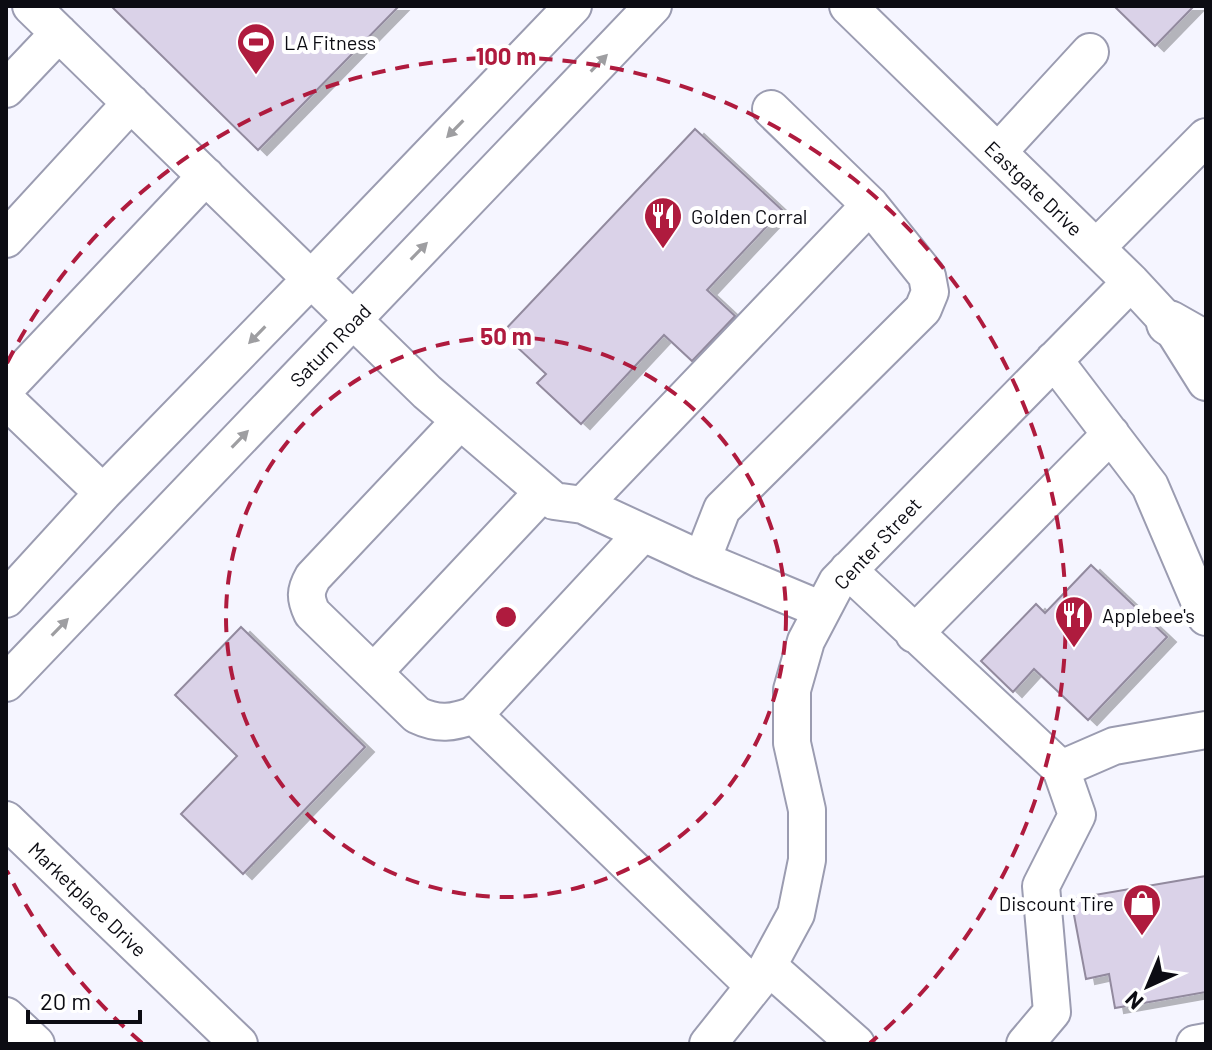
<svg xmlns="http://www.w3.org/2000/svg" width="1212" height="1050" font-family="Barlow,sans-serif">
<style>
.building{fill:#dad2e8;stroke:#928a9e;stroke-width:2;filter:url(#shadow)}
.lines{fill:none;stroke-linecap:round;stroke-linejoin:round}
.minor-casing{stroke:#9b9cb1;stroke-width:40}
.major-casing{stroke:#9b9cb1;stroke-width:48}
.minor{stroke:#fff;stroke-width:36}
.major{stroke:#fff;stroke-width:44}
.oneway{fill:#9e9ea1}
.ring{fill:none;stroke:#af1b3e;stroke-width:4;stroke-dasharray:14 10}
.labels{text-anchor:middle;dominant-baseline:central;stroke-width:8;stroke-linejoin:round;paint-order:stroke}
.poi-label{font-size:20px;fill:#0c0c13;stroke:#fff;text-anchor:start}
.street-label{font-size:20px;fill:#0c0c13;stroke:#fff}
.centre{fill:#af1b3e;stroke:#fff;stroke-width:4}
.ring-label{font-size:24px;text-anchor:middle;font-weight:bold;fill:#af1b3e;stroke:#fff;stroke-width:8;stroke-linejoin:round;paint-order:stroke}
</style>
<defs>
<filter id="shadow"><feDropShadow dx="9" dy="5" stdDeviation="0" flood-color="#0004"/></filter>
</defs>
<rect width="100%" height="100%" fill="#f5f5ff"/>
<!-- building -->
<path class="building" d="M111,6H399L258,150Z
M1114,6H1194L1155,46Z
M695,129L782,210L707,290L735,316L692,361L664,335L581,424L537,383L546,374L502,333Z
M1091,565L1167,637L1088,720L1034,669L1013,692L981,661L1036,604L1045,613Z
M241,627L365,747L243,874L181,814L237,756L175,695Z
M1206,876V992L1115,1008L1109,974L1086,979L1071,899Z"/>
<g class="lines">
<!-- minor casing -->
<g class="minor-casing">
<path id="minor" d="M31,6L427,392L554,501L583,505L702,560L822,610
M848,6L1131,282L1169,323L1206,382
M6,89L59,33
M998,152L1090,52
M6,239L131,103
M1096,248L1206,137
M1054,360L1150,486L1206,617
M6,388L206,176
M6,400L103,493
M460,421L313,577C305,591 305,598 312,613L417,715C438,725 453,723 474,715L754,986
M583,505L870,205
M702,560L722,509L923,309L930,292L927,276L870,205L771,109
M848,570L1061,769L1114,746L1206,730
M6,599L103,493L311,279L573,6
M914,634L1111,434
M374,672L543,492
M6,683L653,6
M474,715L642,534
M6,820L239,1044
M768,966L856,1044
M6,1016L36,1044
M708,1044L763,975L796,914L807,860V810L792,743V690L806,641L837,582L1131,282
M1025,1044L1052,1012L1041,886L1077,815L1061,769
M1195,1044L1206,1042"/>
</g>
<!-- major casing -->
<g class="major-casing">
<path id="major" d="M1169,323L1206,344"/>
</g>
<!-- minor -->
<use href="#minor" class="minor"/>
<!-- major -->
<use href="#major" class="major"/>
</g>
<!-- one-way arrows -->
<defs><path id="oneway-solid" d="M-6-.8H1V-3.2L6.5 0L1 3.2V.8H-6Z" transform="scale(2)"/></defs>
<g class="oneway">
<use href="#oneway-solid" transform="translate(599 63) rotate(-46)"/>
<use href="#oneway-solid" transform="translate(455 129) rotate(134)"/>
<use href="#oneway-solid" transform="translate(419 251) rotate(-46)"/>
<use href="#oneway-solid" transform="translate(257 335) rotate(134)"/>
<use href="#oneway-solid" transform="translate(240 439) rotate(-46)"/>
<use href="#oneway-solid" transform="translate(60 627) rotate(-46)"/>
</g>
<!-- distance rings -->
<g class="ring">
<circle cx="506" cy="617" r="280"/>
<path d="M142 1043A560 560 0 0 1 7 871M7 363A560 560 0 1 1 870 1043"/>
</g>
<!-- icons -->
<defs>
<g id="stadium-pin" transform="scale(2)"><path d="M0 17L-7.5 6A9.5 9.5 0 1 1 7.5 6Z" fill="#af1b3e" stroke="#fff"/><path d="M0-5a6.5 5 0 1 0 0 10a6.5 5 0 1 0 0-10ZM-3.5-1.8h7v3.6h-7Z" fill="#fff"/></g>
<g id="restaurant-pin" transform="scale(2)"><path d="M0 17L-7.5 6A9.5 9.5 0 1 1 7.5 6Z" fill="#af1b3e" stroke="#fff"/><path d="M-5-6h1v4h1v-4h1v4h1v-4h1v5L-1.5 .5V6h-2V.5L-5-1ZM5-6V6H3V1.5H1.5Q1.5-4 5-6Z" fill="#fff"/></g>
<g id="shop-pin" transform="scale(2)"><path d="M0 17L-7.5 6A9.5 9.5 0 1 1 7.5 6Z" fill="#af1b3e" stroke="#fff"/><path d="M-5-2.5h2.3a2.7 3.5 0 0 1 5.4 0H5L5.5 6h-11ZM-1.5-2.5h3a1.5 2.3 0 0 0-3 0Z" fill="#fff"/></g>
</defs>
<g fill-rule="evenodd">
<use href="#stadium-pin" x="256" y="42"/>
<use href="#restaurant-pin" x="663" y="216"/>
<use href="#restaurant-pin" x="1074" y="615"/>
<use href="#shop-pin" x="1142" y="903"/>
</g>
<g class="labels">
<!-- poi labels -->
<g class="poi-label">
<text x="284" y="42">LA Fitness</text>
<text x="691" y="216">Golden Corral</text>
<text x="1102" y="615">Applebee's</text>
<text x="1114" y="903" text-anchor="end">Discount Tire</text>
</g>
<!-- street labels -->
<g class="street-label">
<text transform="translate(1034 188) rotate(44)">Eastgate Drive</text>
<text transform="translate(330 345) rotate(-46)">Saturn Road</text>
<text transform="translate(877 543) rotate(-47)">Center Street</text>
<text transform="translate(88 899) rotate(44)">Marketplace Drive</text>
</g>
</g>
<circle cx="506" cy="617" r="12" class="centre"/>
<g class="ring-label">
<text x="506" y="65">100 m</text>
<text x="506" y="345">50 m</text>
</g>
<!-- border -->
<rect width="1212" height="1050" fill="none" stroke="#0c0c13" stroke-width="16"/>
<!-- north arrow -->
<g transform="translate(1148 986) rotate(224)" stroke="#ffffff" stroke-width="6" paint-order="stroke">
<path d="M0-6L14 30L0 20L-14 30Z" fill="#0c0c13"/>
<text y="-12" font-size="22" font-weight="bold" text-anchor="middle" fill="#0c0c13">N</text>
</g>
<!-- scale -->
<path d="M28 1010v12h112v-12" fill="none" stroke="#0c0c13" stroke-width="4"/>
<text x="40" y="1010" font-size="24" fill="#0c0c13" stroke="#ffffff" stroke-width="6" paint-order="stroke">20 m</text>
</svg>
